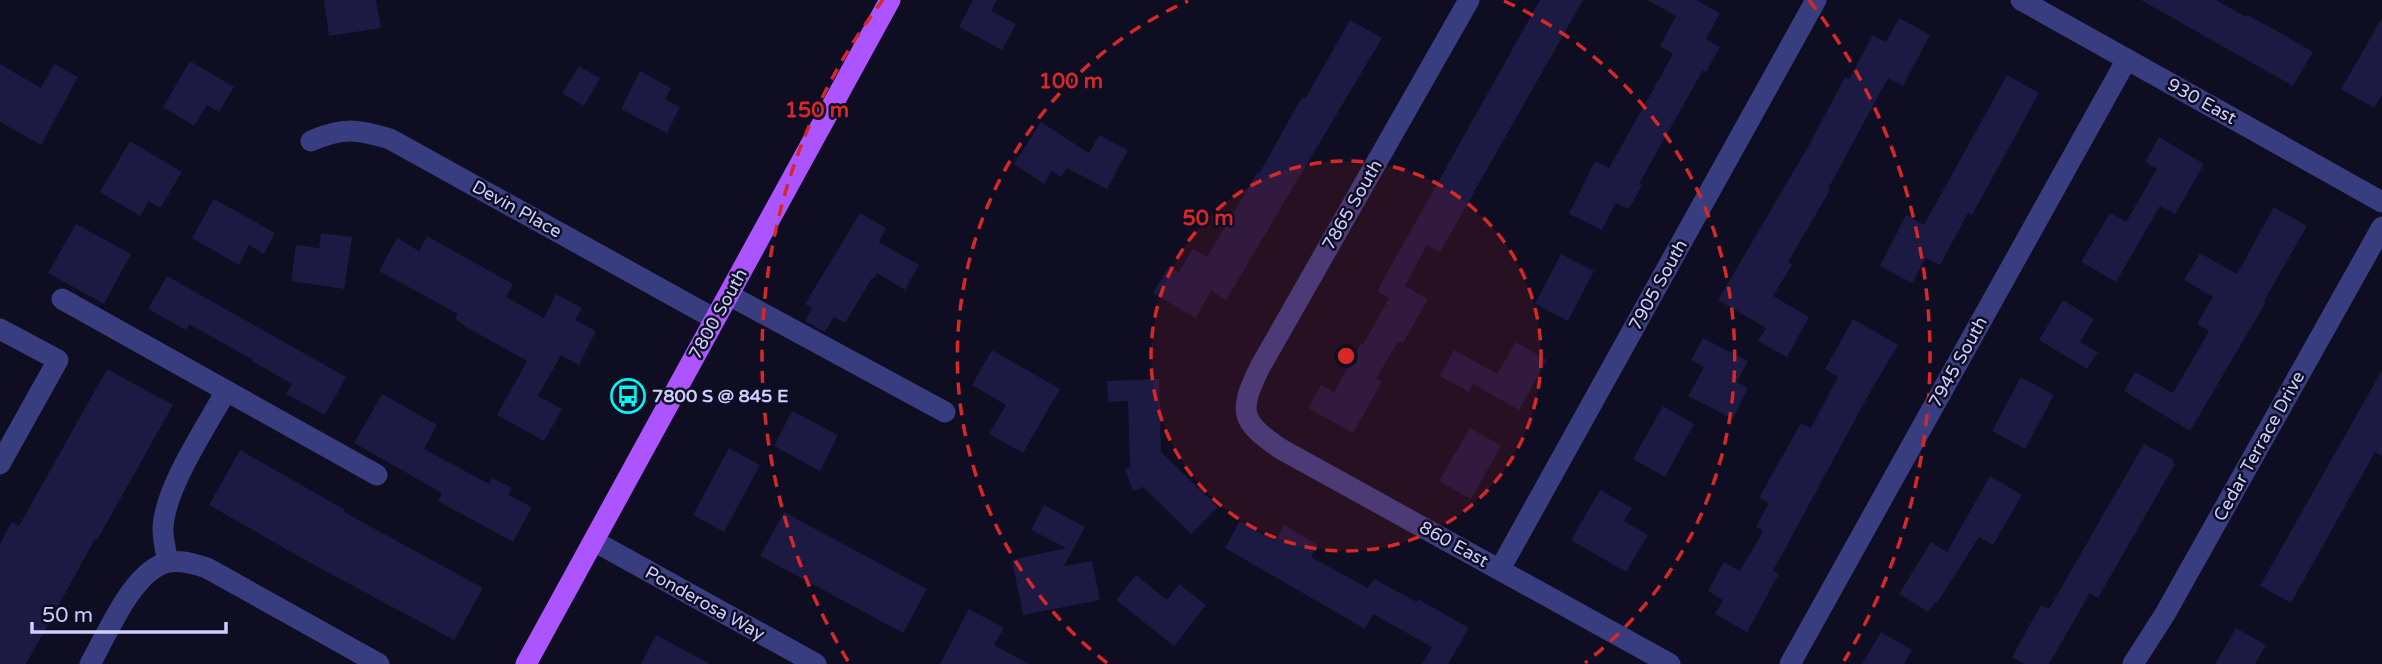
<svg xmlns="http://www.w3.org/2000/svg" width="2382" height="664" font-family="'Varela Round',sans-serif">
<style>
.building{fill:#1c1942}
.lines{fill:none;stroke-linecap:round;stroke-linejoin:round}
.minor{stroke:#383d80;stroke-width:21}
.major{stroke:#ab54ff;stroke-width:21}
.ring{fill:none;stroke:#d62828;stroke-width:3.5;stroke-dasharray:12 9}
.labels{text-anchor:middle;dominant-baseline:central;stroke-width:5;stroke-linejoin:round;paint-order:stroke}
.street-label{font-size:18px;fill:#cdcdff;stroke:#0e0d21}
.poi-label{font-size:18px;font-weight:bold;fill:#cdcdff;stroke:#0e0d21;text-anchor:start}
.centre{fill:#d62828;stroke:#0e0d21;stroke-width:3.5}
.ring-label{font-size:21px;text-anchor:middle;font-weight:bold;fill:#d62828;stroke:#0e0d21;stroke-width:5;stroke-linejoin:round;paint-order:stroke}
</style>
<rect width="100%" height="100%" fill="#0e0d21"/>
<!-- building -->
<path class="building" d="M324,0H376L381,28L329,36Z
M973,0H997L991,11L1016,24L1002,50L959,27Z
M1540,0H1583L1440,252L1427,245L1405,286L1428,299L1403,343L1398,341L1376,379L1382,382L1353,433L1308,408L1321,385L1334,392L1361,344L1363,345L1389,298L1377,291Z
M1647,0H1696L1720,13L1706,39L1720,47L1706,72L1703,70L1639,184L1642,185L1629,209L1616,203L1602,230L1569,214L1595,161L1609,168L1673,54L1660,46L1676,16Z
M2141,0H2216L2246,17L2247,15L2272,28L2313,52L2293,86Z
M1899,18L1930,35L1903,86L1888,78L1828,189L1830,190L1788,262L1792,265L1773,296L1809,317L1787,357L1758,341L1766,328L1718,300L1809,145L1845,77L1849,79L1873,35L1886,42Z
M2382,18V95L2374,108L2341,89Z
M1350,20L1382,38L1226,300L1211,291L1196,318L1153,293L1169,266L1179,272L1193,249L1207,257L1257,173L1259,174L1302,97L1305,99Z
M190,61L234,87L219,112L207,105L194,126L163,107Z
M0,64L41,88L54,64L78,77L41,145L0,122Z
M579,66L600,78L584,106L562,93Z
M640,71L671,88L665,99L680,107L667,133L621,109Z
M2007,75L2039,93L1972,215L1968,213L1940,265L1926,258L1912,283L1880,266L1906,215L1924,225Z
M1041,122L1089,153L1099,135L1128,150L1107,189L1067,168L1061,177L1052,171L1044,184L1014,164Z
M2159,137L2204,164L2175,214L2160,206L2116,282L2081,262L2110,213L2126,222L2157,169L2145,162Z
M130,141L182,172L160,208L149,201L140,216L100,192Z
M214,199L275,233L264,254L249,245L239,265L192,238Z
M2274,207L2307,226L2264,301L2266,302L2190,431L2124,391L2135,372L2173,393L2209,331L2197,324L2213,297L2184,280L2200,253L2237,274Z
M860,213L886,228L879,242L919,265L905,290L877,273L873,279L872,278L845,323L834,317L825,332L805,321L812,308L805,304Z
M76,224L131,254L104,304L48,273Z
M321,233L352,237L344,289L291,281L296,245L319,248Z
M427,236L513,284L506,297L544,318L556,294L582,308L575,320L596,331L579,365L561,355L538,396L562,409L544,441L497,415L527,361L468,328L455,319L458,314L379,271L397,238L419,251Z
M1561,254L1594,271L1568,321L1535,304Z
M167,276L346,377L325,415L286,394L292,384L252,361L253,360L189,324L186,330L148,309Z
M2063,300L2094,319L2080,342L2098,352L2087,369L2039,340Z
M1853,319L1898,345L1869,394L1773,571L1779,574L1747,632L1715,614L1723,600L1708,591L1724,562L1740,571L1763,531L1756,527L1769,503L1759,498L1801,423L1811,428L1838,377L1825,369Z
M1703,338L1748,361L1737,382L1748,388L1733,419L1688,396L1704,367L1691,360Z
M1516,342L1547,360L1519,410L1473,384L1469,392L1440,376L1454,350L1497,374Z
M992,350L1060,389L1023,453L989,434L1006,405L972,385Z
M107,369L173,405L97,540L95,539L26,664H0V544L12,522L19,526Z
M2382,370V456L2375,452L2291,603L2260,586Z
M2021,377L2054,395L2025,449L1992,431Z
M1159,379L1161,452L1218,507L1191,534L1143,487L1133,491L1125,469L1130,467L1128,401L1108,402L1107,381Z
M382,394L437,425L424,449L489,484L492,478L512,488L508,495L532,507L513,542L438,501L442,493L354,443Z
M1663,406L1694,424L1665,477L1633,459Z
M792,411L838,435L820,471L774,446Z
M1470,428L1501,446L1471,499L1439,481Z
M2144,444L2174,460L2172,462L2175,464L2098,598L2090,593L2049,664H2024L2012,657L2041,605L2049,609Z
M729,448L760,465L724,532L693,515Z
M240,450L345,510L344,512L483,588L454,640L314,565L209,505Z
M1990,476L2022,495L1993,545L1979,537L1937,603L1935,602L1928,612L1899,594L1931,542L1947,552Z
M1600,490L1632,508L1624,521L1648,535L1626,572L1571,540Z
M1044,505L1085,527L1064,566L1092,561L1100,600L1023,615L1012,560L1066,548L1031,530Z
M784,512L927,589L903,633L760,556Z
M1240,521L1275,541L1284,525L1318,545L1311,557L1368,588L1374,579L1417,602L1418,599L1469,628L1448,664H1422L1432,647L1373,614L1365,629L1225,548Z
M1136,575L1167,600L1179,584L1206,605L1174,646L1116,600Z
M969,609L1004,628L994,645L1029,664H940Z
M2236,628L2266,645L2255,664H2215Z
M1881,632L1912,650L1904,664H1862Z
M656,635L710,664H641Z"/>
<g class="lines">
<!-- minor -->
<path class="minor" d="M1469,0L1260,367C1238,412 1240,421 1281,449L1670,664
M2021,0L2382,202
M311,141C343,127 357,129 390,139L715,319
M729,295L945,412
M62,299L377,475
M0,329L58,360L0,464
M594,541L816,664
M168,562C166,552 163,540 163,530C163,490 207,426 226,391
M1500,569L1816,0
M90,664C107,635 133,569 169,562C182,560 195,564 207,568L379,664
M1790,664L2127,59
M2133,664L2165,614L2382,227"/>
<!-- major -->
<path class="major" d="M526,664L890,0"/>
</g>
<!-- distance rings -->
<circle cx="1346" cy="356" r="195" fill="#d62828" fill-opacity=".12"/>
<g class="ring">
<circle cx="1346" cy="356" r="195"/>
<path d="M1107 663A389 389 0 0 1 1188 1M1504 1A389 389 0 0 1 1585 663"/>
<path d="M848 661A584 584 0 0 1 883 0M1809 0A584 584 0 0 1 1844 661"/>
</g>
<!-- icons -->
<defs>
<g id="bus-ring" transform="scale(1.75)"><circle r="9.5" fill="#0e0d21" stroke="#00f8f4" stroke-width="1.5"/><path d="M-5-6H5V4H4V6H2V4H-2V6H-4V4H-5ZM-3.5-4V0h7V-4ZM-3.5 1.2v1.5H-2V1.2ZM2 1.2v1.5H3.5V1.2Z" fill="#00f8f4"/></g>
</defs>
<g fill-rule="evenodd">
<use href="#bus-ring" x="628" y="396"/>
</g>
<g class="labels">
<!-- street labels -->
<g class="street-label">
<text transform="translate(2202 101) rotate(29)">930 East</text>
<text transform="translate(1352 205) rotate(-60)">7865 South</text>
<text transform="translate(517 209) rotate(29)">Devin Place</text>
<text transform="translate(1658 285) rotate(-61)">7905 South</text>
<text transform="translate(718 314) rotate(-61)">7800 South</text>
<text transform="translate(1958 362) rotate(-61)">7945 South</text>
<text transform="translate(2259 446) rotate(-61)">Cedar Terrace Drive</text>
<text transform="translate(1454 544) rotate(29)">860 East</text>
<text transform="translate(705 603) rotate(29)">Ponderosa Way</text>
</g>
<!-- poi labels -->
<g class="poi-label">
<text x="652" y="396">7800 S @ 845 E</text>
</g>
</g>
<circle cx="1346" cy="356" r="10" class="centre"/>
<g class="ring-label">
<text x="1071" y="88">100 m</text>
<text x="817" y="117">150 m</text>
<text x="1208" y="225">50 m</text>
</g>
<!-- scale -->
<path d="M32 622v10h194v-10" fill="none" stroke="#cdcdff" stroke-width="3.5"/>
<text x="42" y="622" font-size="21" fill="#cdcdff" stroke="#0e0d21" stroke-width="5" paint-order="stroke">50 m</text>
</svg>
